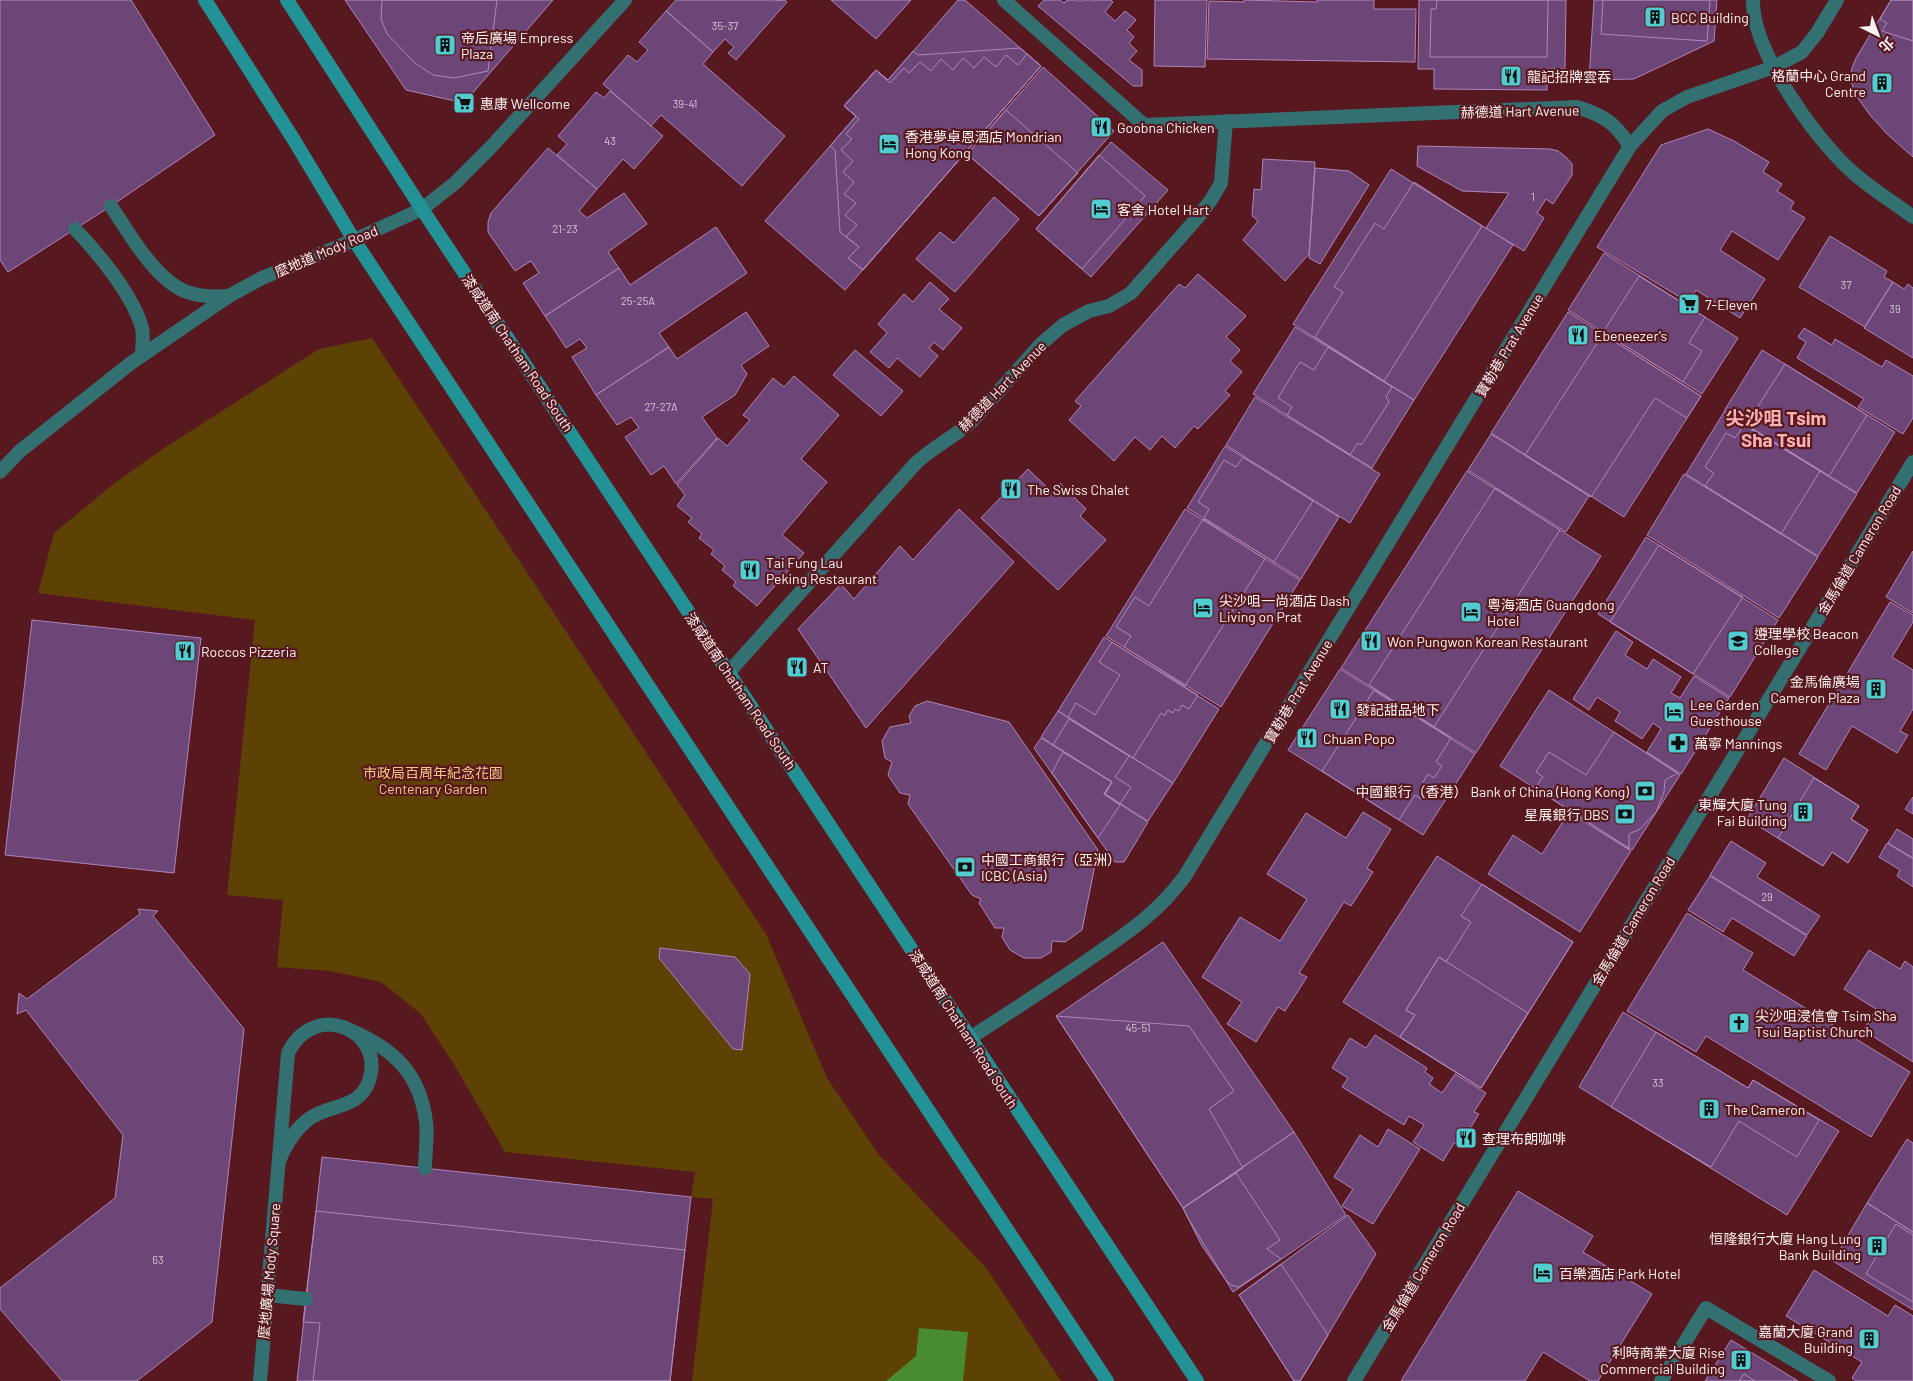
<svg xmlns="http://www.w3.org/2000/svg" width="1913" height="1381" font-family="Barlow,'Noto Sans TC',sans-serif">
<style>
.green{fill:#5e4104}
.water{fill:#498b33}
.building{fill:#6d4678;stroke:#af85bb}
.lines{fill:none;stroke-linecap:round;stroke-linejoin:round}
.service{stroke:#337072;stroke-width:14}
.minor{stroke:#337072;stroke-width:14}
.tertiary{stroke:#337072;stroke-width:14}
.secondary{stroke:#229296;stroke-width:14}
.labels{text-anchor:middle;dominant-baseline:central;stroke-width:4.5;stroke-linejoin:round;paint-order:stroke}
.number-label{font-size:11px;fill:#d7c6d3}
.poi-label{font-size:14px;fill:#faf1f1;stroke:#57191f;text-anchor:start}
.street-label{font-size:14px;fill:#faf1f1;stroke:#57191f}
.park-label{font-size:14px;fill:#f5c983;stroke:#57191f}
.district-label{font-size:19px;font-weight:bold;fill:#feb1b1;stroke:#57191f}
</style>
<rect width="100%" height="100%" fill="#57191f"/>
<!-- green -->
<path class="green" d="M372,338L766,934L827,1078L879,1155L987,1269L1061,1381H692L713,1199L691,1197L695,1172L505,1152L455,1066L421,1014L381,982L330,971L277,967L283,900L227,895L255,620L38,593L54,533L111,486L161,450L319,349Z"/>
<!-- water -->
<path class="water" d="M919,1328L968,1332L963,1381H886L916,1356Z"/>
<!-- building -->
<path class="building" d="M0,0H131L215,135L111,206L8,272L0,260Z
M345,0H553L464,103L406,90Z
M382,0H497L488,71L454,78L433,75L415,63L387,34L381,19Z
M676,0H772L774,1L785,0L787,2L736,60L728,53L734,47L725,39L713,52L666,11Z
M831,0H911L876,39Z
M958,0H965L1041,66L845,290L765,221L856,116L844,106L876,70L888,80Z
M1044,0H1060L1064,3L1067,0H1078L1080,2L1082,0H1092L1094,2L1095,0H1111L1113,2L1105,12L1115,21L1125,11L1136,20L1127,30L1134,37L1129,43L1137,51L1129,60L1142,70V86H1133L1038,6Z
M1155,0H1207L1205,67L1154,66Z
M1244,0L1317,2V0H1374V9H1416L1415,62L1207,59L1209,1L1244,2Z
M1419,0H1566L1565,69H1547V90L1434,89V69H1418Z
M1437,0H1548L1547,57H1430L1431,9H1436Z
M1594,0H1717L1714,41L1634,79L1589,80Z
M1603,0H1710L1707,41L1601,34Z
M1891,0H1913V157L1887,134L1870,115L1855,94L1850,78L1852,68L1856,58Z
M1891,0H1913V41L1882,31L1887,23L1880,19Z
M666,11L713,52L703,64L785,136L742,186L661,115L651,126L603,84L628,55L637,62L648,50L639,42Z
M1020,48L1041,66L863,270L848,258L859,247L840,232L835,150L830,146L856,116L844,106L876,70L888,80L913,51L918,55Z
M1027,54L1041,66L863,270L848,258L859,247L846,237L857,225L845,215L856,203L844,194L854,182L843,172L853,161L841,150L852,139L846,134L859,119L844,106L876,70L890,83L904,68L909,73L920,62L931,71L941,59L953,70L963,58L974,68L984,57L996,67L1006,55L1018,65Z
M1043,67L1114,131L1039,216L967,154Z
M610,91L663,136L634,169L623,159L597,189L557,155L567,144L558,136L596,92L604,98Z
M1006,110L1078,173L1039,216L967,154Z
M1708,129L1734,141L1769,162L1763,172L1782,184L1777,191L1794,202L1790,209L1805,218L1778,260L1732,231L1720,250L1765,279L1740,318L1696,290L1688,302L1597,247L1661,145Z
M1111,142L1168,190L1091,277L1036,229Z
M1418,146L1550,149L1558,151L1566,157L1572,164V175L1553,204L1546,199L1537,213L1544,218L1524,251L1486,228L1509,193L1462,191L1417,166Z
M548,148L597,189L579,211L587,218L624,193L647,224L608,252L619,268L545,316L523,283L539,273L531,261L515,271L488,232V222L491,213Z
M1099,155L1145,196L1082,269L1036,229Z
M1263,159L1315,162L1309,254L1285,281L1243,240L1258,221L1252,216L1254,189L1261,190Z
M1315,168L1349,171L1369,185L1320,264L1309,258Z
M1391,169L1513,245L1414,400L1293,324Z
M1414,182L1482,226L1384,381L1315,337L1343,292L1334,287L1375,223L1384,229Z
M994,197L1019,219L955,292L916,259L940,232L954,243Z
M716,227L747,273L659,333L669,347L596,395L572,357L587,348L580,339L566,348L545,316L619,268L630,285Z
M1830,236L1887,271L1884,277L1893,282L1865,327L1799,287Z
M1604,253L1738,338L1702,394L1568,310Z
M1198,274L1246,316L1226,337L1240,350L1230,361L1242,372L1225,391L1230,395L1198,429L1194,426L1175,448L1162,436L1150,450L1135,437L1114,461L1069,420L1081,406L1075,401L1179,284L1185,288Z
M1639,276L1705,317L1689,343L1702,351L1683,382L1603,332Z
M930,282L949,299L939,309L962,328L943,350L934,342L929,348L938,356L920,377L897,358L889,368L870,352L887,333L878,324L904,294L913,302Z
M1893,282L1904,289L1908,284L1913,288V358L1864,328Z
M746,312L769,346L741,365L747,374L735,395L702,417L717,438L676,484L664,466L651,475L625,437L639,428L631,417L617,425L596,395L669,347L677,359Z
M1568,312L1701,396L1624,517L1491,433Z
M1295,327L1414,400L1372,468L1253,394Z
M1804,328L1832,345L1835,339L1882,367L1886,360L1913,376V418L1903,434L1858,407L1864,399L1797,358L1806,342L1798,337Z
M1603,334L1701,396L1687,418L1655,398L1591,497L1525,455Z
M1328,347L1392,387L1386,397L1389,402L1362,444H1357L1350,455L1287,415L1292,407L1278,398L1300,362L1314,370Z
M855,350L903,391L881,416L833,375Z
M1762,350L1895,432L1857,493L1724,411Z
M1785,364L1867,415L1829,476L1746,425Z
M794,376L839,415L801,459L827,482L782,535L804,553L757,606L733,586L736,582L722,570L725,566L711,554L714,550L699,538L702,534L688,522L692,518L677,506L685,495L677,485L718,438L727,446L750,420L743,415L773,378L784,387Z
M1255,397L1380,474L1350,523L1226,445Z
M1724,412L1857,494L1818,556L1686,474Z
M1744,425L1820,471L1781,534L1705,486L1714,473L1705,467L1726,433L1735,438Z
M1491,434L1589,496L1566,532L1468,470Z
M1225,446L1339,517L1301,579L1187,508Z
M1243,457L1313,501L1274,562L1204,518L1209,509L1198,502L1224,460L1236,467Z
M1028,469L1052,492L1060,483L1086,509L1080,516L1106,540L1058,590L981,518Z
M1467,471L1601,556L1476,753L1341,668Z
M1684,474L1818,557L1779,618L1647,535Z
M1495,488L1560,530L1434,727L1369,685Z
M959,509L1014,562L866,728L798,629L841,584L854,599L900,546L913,560Z
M1185,509L1300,580L1221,707L1106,636Z
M1203,519L1265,559L1185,686L1124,647L1131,636L1116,627L1135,597L1149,606Z
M1646,537L1778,620L1730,697L1598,614Z
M1659,545L1743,597L1693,674L1610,622Z
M1913,551V613L1886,597Z
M1890,602L1913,615V622L1892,657L1913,670V709L1900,731L1908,735L1897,753L1852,726L1826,770L1799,754Z
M32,620L201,638L174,873L5,855Z
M1616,631L1633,642L1625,655L1647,669L1653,659L1681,677L1671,693L1680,698L1694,676L1729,698L1681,774L1647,752L1661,729L1653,723L1642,739L1615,721L1620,712L1597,697L1589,710L1573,699Z
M1104,637L1219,709L1173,783L1058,711Z
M1112,642L1198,695L1189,709L1182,705L1179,711L1175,709L1173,713L1168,710L1164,716L1161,713L1133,758L1068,717L1076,703L1095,715L1120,675L1099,662Z
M1340,669L1475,754L1423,835L1288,750Z
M1374,690L1451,738L1436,762L1442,766L1434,778L1428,774L1423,782L1429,786L1421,799L1415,795L1399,820L1322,771Z
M1549,690L1680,775L1632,850L1500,766Z
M927,701L1009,722L1098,850L1082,930L1065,942L1052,941L1051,952L1041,958H1024L1010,950L1002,937L1004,928H995L979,903L981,899L972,895L908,804L910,795L900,793L888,775L892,762L885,758L882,741L890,727L911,723L909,716L915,706Z
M1058,711L1173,783L1148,821L1105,794L1112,782L1041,737Z
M1069,719L1129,756L1115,777L1131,787L1120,804L1105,794L1112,782L1053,745Z
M1614,732L1678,773L1665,780L1664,792L1656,812L1640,829L1629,834V849L1535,788L1543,777L1536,772L1549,752L1586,775Z
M1041,738L1112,782L1104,794L1148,822L1124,862H1115L1034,748Z
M1063,752L1112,782L1104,794L1120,805L1098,838L1052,773Z
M1784,758L1859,806L1851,819L1868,830L1848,863L1832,852L1823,866L1747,819Z
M1814,778L1859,806L1851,819L1868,830L1848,863L1832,852L1823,866L1778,838Z
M1913,797V814L1905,809Z
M1363,812L1391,829L1367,868L1373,872L1351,906L1344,902L1299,973L1307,977L1285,1011L1278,1007L1256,1042L1227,1024L1242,1002L1202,977L1240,917L1280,941L1307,899L1267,874L1306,813L1346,838Z
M1569,812L1631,851L1580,932L1488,874L1513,835L1542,854Z
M1897,829L1913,839V858L1888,843Z
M1731,841L1766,863L1757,877L1820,916L1807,935L1710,875Z
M1887,843L1913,859V887L1897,876L1900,870L1879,857Z
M1437,856L1573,942L1481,1088L1343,1002Z
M1710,876L1807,936L1794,956L1732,918L1723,932L1688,910Z
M1482,884L1573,942L1481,1088L1400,1037L1415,1015L1406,1010L1439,957L1446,962L1471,922L1461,916Z
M138,909L158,911L153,916L244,1029L212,1322L137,1381H62L0,1309V1288L115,1198L123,1135L26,1010L17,1014L19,993L27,999L140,914Z
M1687,913L1753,953L1743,970L1910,1072L1871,1137L1706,1036L1696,1052L1627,1011Z
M1163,942L1294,1132L1183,1208L1056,1016Z
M660,948L735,957L750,974L742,1050L733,1049L659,958Z
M1869,950L1900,969L1905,961L1913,967V1062L1863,1030L1876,1009L1844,989Z
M1439,957L1528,1013L1481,1088L1400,1037L1415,1015L1406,1010Z
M1623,1012L1748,1088L1753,1080L1839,1131L1787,1215L1579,1087Z
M1056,1016L1189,1026L1234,1091L1209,1109L1243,1168L1183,1208Z
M1656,1032L1748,1088L1753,1080L1819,1120L1797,1157L1739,1121L1711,1167L1611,1107Z
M1375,1035L1427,1068L1425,1072L1433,1078L1429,1084L1442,1093L1455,1074L1486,1093L1474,1112L1479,1114L1459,1146L1454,1143L1443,1161L1413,1142L1424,1125L1409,1116L1404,1125L1342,1087L1348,1078L1332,1068L1350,1038L1366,1048Z
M1388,1129L1420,1149L1373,1224L1342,1206L1353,1189L1334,1177L1360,1135L1378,1147Z
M1294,1132L1346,1215L1233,1292L1188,1218L1183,1208Z
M1907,1139L1913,1143V1232L1867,1203Z
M322,1157L691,1197L670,1381H297Z
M1236,1173L1280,1240L1267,1249L1281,1259L1239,1287L1231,1285L1225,1279L1202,1246L1183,1208Z
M1518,1191L1593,1236L1583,1252L1652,1294L1598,1381H1590L1543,1352L1525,1381H1401Z
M1867,1203L1913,1232V1310L1833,1261Z
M316,1211L685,1250L670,1381H313L320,1323L303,1322Z
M1348,1215L1376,1254L1304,1375L1300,1381H1294L1239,1295Z
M1896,1224L1913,1235V1302L1866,1274Z
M1281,1264L1328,1335L1300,1381H1294L1239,1295Z
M1814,1270L1888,1316L1895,1305L1913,1316V1381H1856L1852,1378L1862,1362L1786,1316Z
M1731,1340L1798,1381H1705Z
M1744,1374L1755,1381H1739Z"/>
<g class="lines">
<!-- service -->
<path class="service" d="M111,206C128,232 156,281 187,292C201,297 215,297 229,296
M75,229C98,253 133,295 142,328C144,336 142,347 142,355
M352,1031C395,1050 420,1074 426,1122C428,1137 425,1153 425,1168
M267,1295L306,1299"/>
<!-- minor -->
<path class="minor" d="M1004,0L1144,125L1577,107C1605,116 1614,122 1630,146
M1753,0C1752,50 1813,136 1849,169C1868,187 1892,201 1913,217
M729,672L916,463C933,447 954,437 971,422L1041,344L1063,325L1089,311L1109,306L1131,293L1198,217L1211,200L1221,183L1226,121
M260,1381L288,1053C314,999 386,1030 369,1081C359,1109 331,1104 310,1118C295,1129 286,1144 279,1161
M1354,1381L1913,462
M1661,1381L1706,1308L1829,1381"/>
<!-- tertiary -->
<path class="tertiary" d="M0,472L20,451L131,363L229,296L262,278L354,240L422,209L455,183L491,147L625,0
M970,1038C1010,1012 1049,987 1088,960C1127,933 1156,915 1185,876L1630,146L1662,111L1687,97L1774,67L1802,52L1817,33L1837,0"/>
<!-- secondary -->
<path class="secondary" d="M205,0L294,140L354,240L1107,1381
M287,0L422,209L1197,1381"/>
</g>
<!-- icons -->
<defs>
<g id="building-square" transform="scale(1.125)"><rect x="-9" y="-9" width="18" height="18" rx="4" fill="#51ccd1" stroke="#57191f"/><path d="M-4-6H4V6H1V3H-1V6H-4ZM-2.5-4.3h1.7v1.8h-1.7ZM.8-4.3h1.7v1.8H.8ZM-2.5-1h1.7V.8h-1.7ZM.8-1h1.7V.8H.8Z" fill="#111"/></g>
<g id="restaurant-square" transform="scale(1.125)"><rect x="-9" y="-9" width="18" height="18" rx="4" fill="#51ccd1" stroke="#57191f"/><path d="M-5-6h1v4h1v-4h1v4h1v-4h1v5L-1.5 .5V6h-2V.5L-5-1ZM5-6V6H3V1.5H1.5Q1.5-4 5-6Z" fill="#111"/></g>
<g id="supermarket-square" transform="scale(1.125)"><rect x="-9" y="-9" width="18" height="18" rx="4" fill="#51ccd1" stroke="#57191f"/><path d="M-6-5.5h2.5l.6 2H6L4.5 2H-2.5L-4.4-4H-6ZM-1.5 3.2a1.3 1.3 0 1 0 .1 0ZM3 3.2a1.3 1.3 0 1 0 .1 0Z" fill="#111"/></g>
<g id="hotel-square" transform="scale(1.125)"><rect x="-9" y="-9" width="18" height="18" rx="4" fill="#51ccd1" stroke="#57191f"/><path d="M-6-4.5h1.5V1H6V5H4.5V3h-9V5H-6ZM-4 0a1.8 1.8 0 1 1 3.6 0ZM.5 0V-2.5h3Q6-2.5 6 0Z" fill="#111"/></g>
<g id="school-square" transform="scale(1.125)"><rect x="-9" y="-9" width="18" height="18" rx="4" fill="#51ccd1" stroke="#57191f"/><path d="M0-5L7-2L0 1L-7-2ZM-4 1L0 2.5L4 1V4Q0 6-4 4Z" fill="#111"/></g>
<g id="pharmacy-square" transform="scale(1.125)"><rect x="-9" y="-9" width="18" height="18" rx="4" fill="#51ccd1" stroke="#57191f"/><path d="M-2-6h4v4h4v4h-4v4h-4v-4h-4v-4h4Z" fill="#111"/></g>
<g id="bank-square" transform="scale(1.125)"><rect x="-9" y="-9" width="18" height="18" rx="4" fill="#51ccd1" stroke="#57191f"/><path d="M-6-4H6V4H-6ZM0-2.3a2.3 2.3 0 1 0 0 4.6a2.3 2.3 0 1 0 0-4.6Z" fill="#111"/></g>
<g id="church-square" transform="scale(1.125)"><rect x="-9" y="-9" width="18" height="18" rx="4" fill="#51ccd1" stroke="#57191f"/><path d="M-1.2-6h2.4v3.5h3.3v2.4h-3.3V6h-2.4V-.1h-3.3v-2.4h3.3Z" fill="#111"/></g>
</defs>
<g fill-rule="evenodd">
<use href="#building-square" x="1655" y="17"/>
<use href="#building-square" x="445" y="45"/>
<use href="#restaurant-square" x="1511" y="76"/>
<use href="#building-square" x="1882" y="83"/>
<use href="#supermarket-square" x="464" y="103"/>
<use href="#restaurant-square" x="1101" y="127"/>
<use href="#hotel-square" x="889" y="144"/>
<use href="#hotel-square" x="1101" y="209"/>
<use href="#supermarket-square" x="1689" y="304"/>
<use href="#restaurant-square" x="1578" y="335"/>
<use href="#restaurant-square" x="1011" y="489"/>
<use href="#restaurant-square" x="750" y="570"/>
<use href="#hotel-square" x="1203" y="608"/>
<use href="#hotel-square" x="1471" y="612"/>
<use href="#restaurant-square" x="1371" y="641"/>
<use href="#school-square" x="1738" y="641"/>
<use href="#restaurant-square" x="185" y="651"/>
<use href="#restaurant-square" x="797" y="667"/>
<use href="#building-square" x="1876" y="689"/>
<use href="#restaurant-square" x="1340" y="709"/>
<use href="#hotel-square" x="1674" y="712"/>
<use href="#restaurant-square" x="1307" y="738"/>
<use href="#pharmacy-square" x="1678" y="743"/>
<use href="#bank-square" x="1645" y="791"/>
<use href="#building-square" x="1803" y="812"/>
<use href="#bank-square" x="1625" y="814"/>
<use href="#bank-square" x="965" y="867"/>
<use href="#church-square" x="1739" y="1023"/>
<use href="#building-square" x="1709" y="1109"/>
<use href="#restaurant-square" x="1466" y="1138"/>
<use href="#building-square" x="1877" y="1246"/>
<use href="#hotel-square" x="1543" y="1273"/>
<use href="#building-square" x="1869" y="1339"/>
<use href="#building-square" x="1741" y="1360"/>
</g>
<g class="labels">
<!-- number labels -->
<g class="number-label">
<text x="725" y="25">35-37</text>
<text x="685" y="103">39-41</text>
<text x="610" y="140">43</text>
<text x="1533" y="196">1</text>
<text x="565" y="228">21-23</text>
<text x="1846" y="284">37</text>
<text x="638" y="300">25-25A</text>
<text x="1895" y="308">39</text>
<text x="661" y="406">27-27A</text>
<text x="1767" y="896">29</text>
<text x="1138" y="1027">45-51</text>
<text x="1658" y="1082">33</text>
<text x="158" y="1259">63</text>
</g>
<!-- poi labels -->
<g class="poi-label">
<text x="1671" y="17">BCC Building</text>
<text x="461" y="37">帝后廣場 Empress<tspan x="461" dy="16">Plaza</tspan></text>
<text x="1866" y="75" text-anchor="end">格蘭中心 Grand<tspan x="1866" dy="16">Centre</tspan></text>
<text x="1527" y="76">龍記招牌雲吞</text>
<text x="480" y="103">惠康 Wellcome</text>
<text x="1117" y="127">Goobna Chicken</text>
<text x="905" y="136">香港夢卓恩酒店 Mondrian<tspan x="905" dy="16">Hong Kong</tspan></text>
<text x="1117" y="209">客舍 Hotel Hart</text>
<text x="1705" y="304">7-Eleven</text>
<text x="1594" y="335">Ebeneezer's</text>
<text x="1027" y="489">The Swiss Chalet</text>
<text x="766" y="562">Tai Fung Lau<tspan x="766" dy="16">Peking Restaurant</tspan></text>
<text x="1219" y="600">尖沙咀一尚酒店 Dash<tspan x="1219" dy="16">Living on Prat</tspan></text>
<text x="1487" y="604">粵海酒店 Guangdong<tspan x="1487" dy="16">Hotel</tspan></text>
<text x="1754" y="633">遵理學校 Beacon<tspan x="1754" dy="16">College</tspan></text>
<text x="1387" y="641">Won Pungwon Korean Restaurant</text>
<text x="201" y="651">Roccos Pizzeria</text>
<text x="813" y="667">AT</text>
<text x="1860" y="681" text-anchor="end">金馬倫廣場<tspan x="1860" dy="16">Cameron Plaza</tspan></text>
<text x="1690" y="704">Lee Garden<tspan x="1690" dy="16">Guesthouse</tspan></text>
<text x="1356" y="709">發記甜品地下</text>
<text x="1323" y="738">Chuan Popo</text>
<text x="1694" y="743">萬寧 Mannings</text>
<text x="1629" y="791" text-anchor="end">中國銀行（香港） Bank of China (Hong Kong)</text>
<text x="1787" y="804" text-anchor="end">東輝大廈 Tung<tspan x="1787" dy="16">Fai Building</tspan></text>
<text x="1609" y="814" text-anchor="end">星展銀行 DBS</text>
<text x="981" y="859">中國工商銀行（亞洲）<tspan x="981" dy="16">ICBC (Asia)</tspan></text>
<text x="1755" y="1015">尖沙咀浸信會 Tsim Sha<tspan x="1755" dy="16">Tsui Baptist Church</tspan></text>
<text x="1725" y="1109">The Cameron</text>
<text x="1482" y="1138">查理布朗咖啡</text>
<text x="1861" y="1238" text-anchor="end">恒隆銀行大廈 Hang Lung<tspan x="1861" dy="16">Bank Building</tspan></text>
<text x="1559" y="1273">百樂酒店 Park Hotel</text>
<text x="1853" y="1331" text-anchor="end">嘉蘭大廈 Grand<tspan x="1853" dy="16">Building</tspan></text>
<text x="1725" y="1352" text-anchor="end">利時商業大廈 Rise<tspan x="1725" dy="16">Commercial Building</tspan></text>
</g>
<!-- street labels -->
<g class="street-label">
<text transform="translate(1520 111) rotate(-1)">赫德道 Hart Avenue</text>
<text transform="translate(326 251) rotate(-23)">麼地道 Mody Road</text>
<text transform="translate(1509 345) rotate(-59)">寶勒巷 Prat Avenue</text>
<text transform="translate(518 353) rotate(56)">漆咸道南 Chatham Road South</text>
<text transform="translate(1002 386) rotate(-46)">赫德道 Hart Avenue</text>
<text transform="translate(1859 550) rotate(-59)">金馬倫道 Cameron Road</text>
<text transform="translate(741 691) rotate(56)">漆咸道南 Chatham Road South</text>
<text transform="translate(1298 691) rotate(-59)">寶勒巷 Prat Avenue</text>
<text transform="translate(1633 921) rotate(-59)">金馬倫道 Cameron Road</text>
<text transform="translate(964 1029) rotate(57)">漆咸道南 Chatham Road South</text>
<text transform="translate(1423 1267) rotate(-59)">金馬倫道 Cameron Road</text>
<text transform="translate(269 1271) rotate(-85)">麼地廣場 Mody Square</text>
</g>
<!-- park labels -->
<g class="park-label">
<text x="433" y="772">市政局百周年紀念花園<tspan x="433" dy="16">Centenary Garden</tspan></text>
</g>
<!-- district labels -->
<g class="district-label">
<text x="1776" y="417">尖沙咀 Tsim<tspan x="1776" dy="22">Sha Tsui</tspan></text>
</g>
</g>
<!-- north arrow -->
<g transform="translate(1878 35) rotate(138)" stroke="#57191f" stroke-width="4" paint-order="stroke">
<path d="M0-4L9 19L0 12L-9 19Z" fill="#faf1f1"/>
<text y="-8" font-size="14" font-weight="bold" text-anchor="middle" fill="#faf1f1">北</text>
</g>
</svg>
